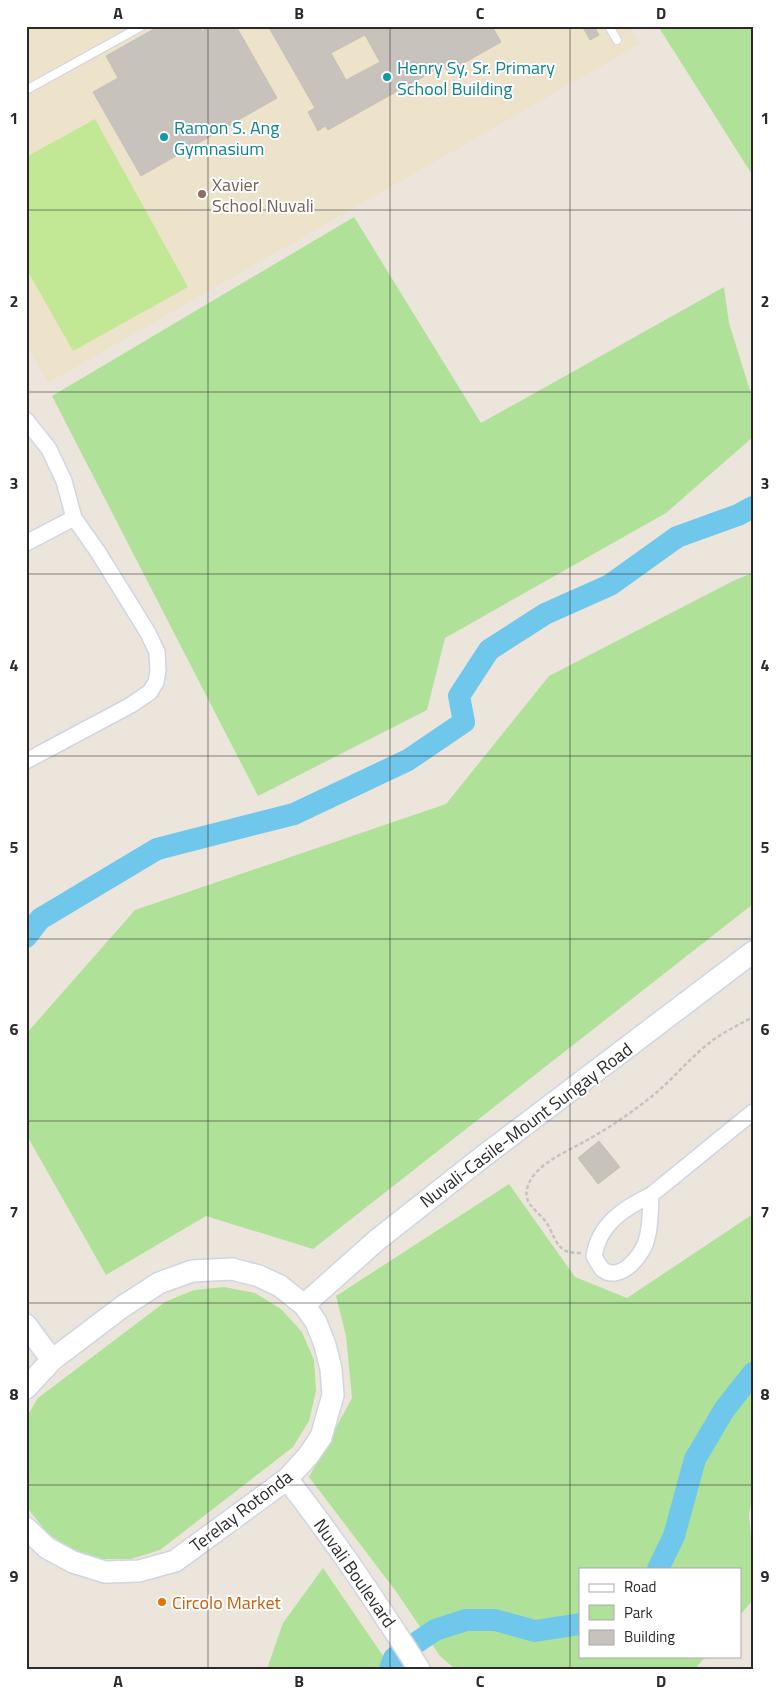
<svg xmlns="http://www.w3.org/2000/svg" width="779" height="1695" font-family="'Titillium Web',sans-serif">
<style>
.education{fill:#ede3cb}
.green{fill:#afe199}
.pitch{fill:#c2e895}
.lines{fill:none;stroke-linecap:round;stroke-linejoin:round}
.river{stroke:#70c7ec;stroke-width:22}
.building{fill:#c7c2bb;stroke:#c7c1b5;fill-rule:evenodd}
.lane-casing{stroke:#d1d4e2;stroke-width:10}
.street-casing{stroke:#d1d4e2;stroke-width:18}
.secondary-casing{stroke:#d1d4e2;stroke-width:24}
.path{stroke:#c3c3c3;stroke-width:2.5;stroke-dasharray:4 2.5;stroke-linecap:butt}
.lane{stroke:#fff;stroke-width:8}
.street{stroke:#fff;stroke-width:15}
.secondary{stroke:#fff;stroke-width:21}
.grid{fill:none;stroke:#2a2a2a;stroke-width:1;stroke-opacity:0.55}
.culture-dot{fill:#0f9aa8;stroke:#fff;stroke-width:2}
.education-dot{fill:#8d6e63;stroke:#fff;stroke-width:2}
.food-dot{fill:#e8710a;stroke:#fff;stroke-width:2}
.labels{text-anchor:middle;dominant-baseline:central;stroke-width:4;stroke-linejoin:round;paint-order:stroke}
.culture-label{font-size:18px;fill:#0d838f;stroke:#fff;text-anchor:start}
.education-label{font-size:18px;fill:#785e54;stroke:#fff;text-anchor:start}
.street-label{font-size:18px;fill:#2a2a2a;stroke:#fff}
.food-label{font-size:18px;fill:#c56008;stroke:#fff;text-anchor:start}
.neatline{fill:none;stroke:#2a2a2a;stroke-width:2}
.grid-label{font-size:16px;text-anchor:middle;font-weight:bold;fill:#2a2a2a}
</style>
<rect width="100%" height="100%" fill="#ece5dc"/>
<!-- education -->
<path class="education" d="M26,26H629L640,44L48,383L26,344Z"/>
<!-- green -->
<path class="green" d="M658,26H753V176Z
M354,217L481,423L724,287L729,323L753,400V437L666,513L445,638L427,710L258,796L52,396Z
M753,573V904L313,1249L206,1216L106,1275L26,1134V1034L135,910L446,804L549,676L735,580Z
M509,1184L575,1277L627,1298L753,1214V1493L749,1514L753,1562V1600L740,1615V1569H580V1656H706L695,1669H455L440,1656L395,1590L309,1477L352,1398L346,1336L336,1296Z
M224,1287L255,1293L281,1309L302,1332L314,1360L316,1391L309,1421L293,1447L160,1550L131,1559H102L73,1550L48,1534L29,1510L26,1502V1418L38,1398L165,1302L194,1290Z
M323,1568L392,1669H267L283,1623Z"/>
<!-- pitch -->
<path class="pitch" d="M95,119L188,287L73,351L26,268V157Z"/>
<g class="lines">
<!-- river -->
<path class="river" d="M26,937L40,919L157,849L294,814L408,760L464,722L459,696L489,650L545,614L610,585L677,537L738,515L753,507
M658,1569L674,1536L695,1459L724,1410L753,1373
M390,1669L394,1658L435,1630L466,1620H495L535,1631L580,1624"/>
</g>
<!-- building -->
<path class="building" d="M159,26H199L202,31L211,26H236L277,98L141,176L93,92L118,78L106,56Z
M268,26H331L333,30L339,26H492L501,42L448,72L444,65L328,130L325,126L318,131L308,112L315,108ZM365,35L380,62L346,80L331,53Z
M582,26H594L599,35L590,40Z
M599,1141L620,1167L598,1184L578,1158Z"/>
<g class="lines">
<!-- lane casing -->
<g class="lane-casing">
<path id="lane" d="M609,26L617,40
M26,90L142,26"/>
</g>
<!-- street casing -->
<g class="street-casing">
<path id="street" d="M26,420L49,449L64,481L74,518L98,552L148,633L157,652L158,671L156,682L150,692L131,705L26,761
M26,543L74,518
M651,1195C650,1209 651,1225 647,1238C644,1254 620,1284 602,1269C599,1265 596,1260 594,1256C599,1224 624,1208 651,1195Z
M651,1195L753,1112"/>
</g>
<!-- secondary casing -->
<g class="secondary-casing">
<path id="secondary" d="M304,1305L377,1240L485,1155L753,952
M26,1325L52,1360
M26,1388L52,1360L122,1307L159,1283L192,1271L232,1269L259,1276L280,1286L304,1305L316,1322L325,1345L331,1369L333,1395L321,1437L308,1456L287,1479L175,1561L139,1571L105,1572L73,1562L47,1548L26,1528
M287,1479C335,1540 378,1604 419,1669"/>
</g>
<!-- path -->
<path class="path" d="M581,1253C559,1254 557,1243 549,1227C543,1213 523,1207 527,1189C532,1167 560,1155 578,1145C605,1131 633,1112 657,1092C677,1075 694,1053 716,1038C728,1030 740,1024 753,1017"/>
<!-- lane -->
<use href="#lane" class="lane"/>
<!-- street -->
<use href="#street" class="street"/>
<!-- secondary -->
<use href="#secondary" class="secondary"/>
</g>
<!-- grid -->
<path class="grid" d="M208,26V1669M390,26V1669M570,26V1669M26,210H753M26,392H753M26,574H753M26,756H753M26,939H753M26,1121H753M26,1303H753M26,1485H753"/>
<!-- markers -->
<g class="culture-dot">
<circle cx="387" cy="77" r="5"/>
<circle cx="164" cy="137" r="5"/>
</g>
<circle class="education-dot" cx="202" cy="194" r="5"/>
<circle class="food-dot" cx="162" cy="1602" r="5"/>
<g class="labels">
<!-- culture labels -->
<g class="culture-label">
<text x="397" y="67">Henry Sy, Sr. Primary<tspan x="397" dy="21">School Building</tspan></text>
<text x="174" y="127">Ramon S. Ang<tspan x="174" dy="21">Gymnasium</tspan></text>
</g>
<!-- education labels -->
<g class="education-label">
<text x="212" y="184">Xavier<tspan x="212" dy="21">School Nuvali</tspan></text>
</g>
<!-- street labels -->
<g class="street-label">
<text transform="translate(526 1125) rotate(-37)">Nuvali-Casile-Mount Sungay Road</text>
<text transform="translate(241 1511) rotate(-37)">Terelay Rotonda</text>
<text transform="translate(355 1573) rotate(55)">Nuvali Boulevard</text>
</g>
<!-- food labels -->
<g class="food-label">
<text x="172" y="1602">Circolo Market</text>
</g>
</g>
<!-- border -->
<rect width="779" height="1695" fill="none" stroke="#ffffff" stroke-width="55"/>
<!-- legend -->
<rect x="579" y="1568" width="162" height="90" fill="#ffffff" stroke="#aaaaaa"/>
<rect x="589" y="1584" width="25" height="8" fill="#ffffff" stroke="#aaaaaa"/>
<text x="624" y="1592" font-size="15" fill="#2a2a2a">Road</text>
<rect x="589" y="1605" width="25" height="15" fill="#afe199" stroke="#aaaaaa"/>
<text x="624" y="1618" font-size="15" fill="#2a2a2a">Park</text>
<rect x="589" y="1630" width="25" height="15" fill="#c7c2bb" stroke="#aaaaaa"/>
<text x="624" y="1642" font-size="15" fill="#2a2a2a">Building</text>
<rect x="28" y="28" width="724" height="1640" class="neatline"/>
<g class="grid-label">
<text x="118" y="19">A</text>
<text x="299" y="19">B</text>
<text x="480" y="19">C</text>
<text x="661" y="19">D</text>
<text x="14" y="124">1</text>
<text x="765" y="124">1</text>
<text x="14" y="307">2</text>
<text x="765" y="307">2</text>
<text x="14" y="489">3</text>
<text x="765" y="489">3</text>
<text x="14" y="671">4</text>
<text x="765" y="671">4</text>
<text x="14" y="853">5</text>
<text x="765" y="853">5</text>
<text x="14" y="1035">6</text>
<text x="765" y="1035">6</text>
<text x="14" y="1218">7</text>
<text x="765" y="1218">7</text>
<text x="14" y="1400">8</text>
<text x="765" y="1400">8</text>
<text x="14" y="1582">9</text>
<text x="765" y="1582">9</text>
<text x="118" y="1687">A</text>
<text x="299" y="1687">B</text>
<text x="480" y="1687">C</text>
<text x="661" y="1687">D</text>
</g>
</svg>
